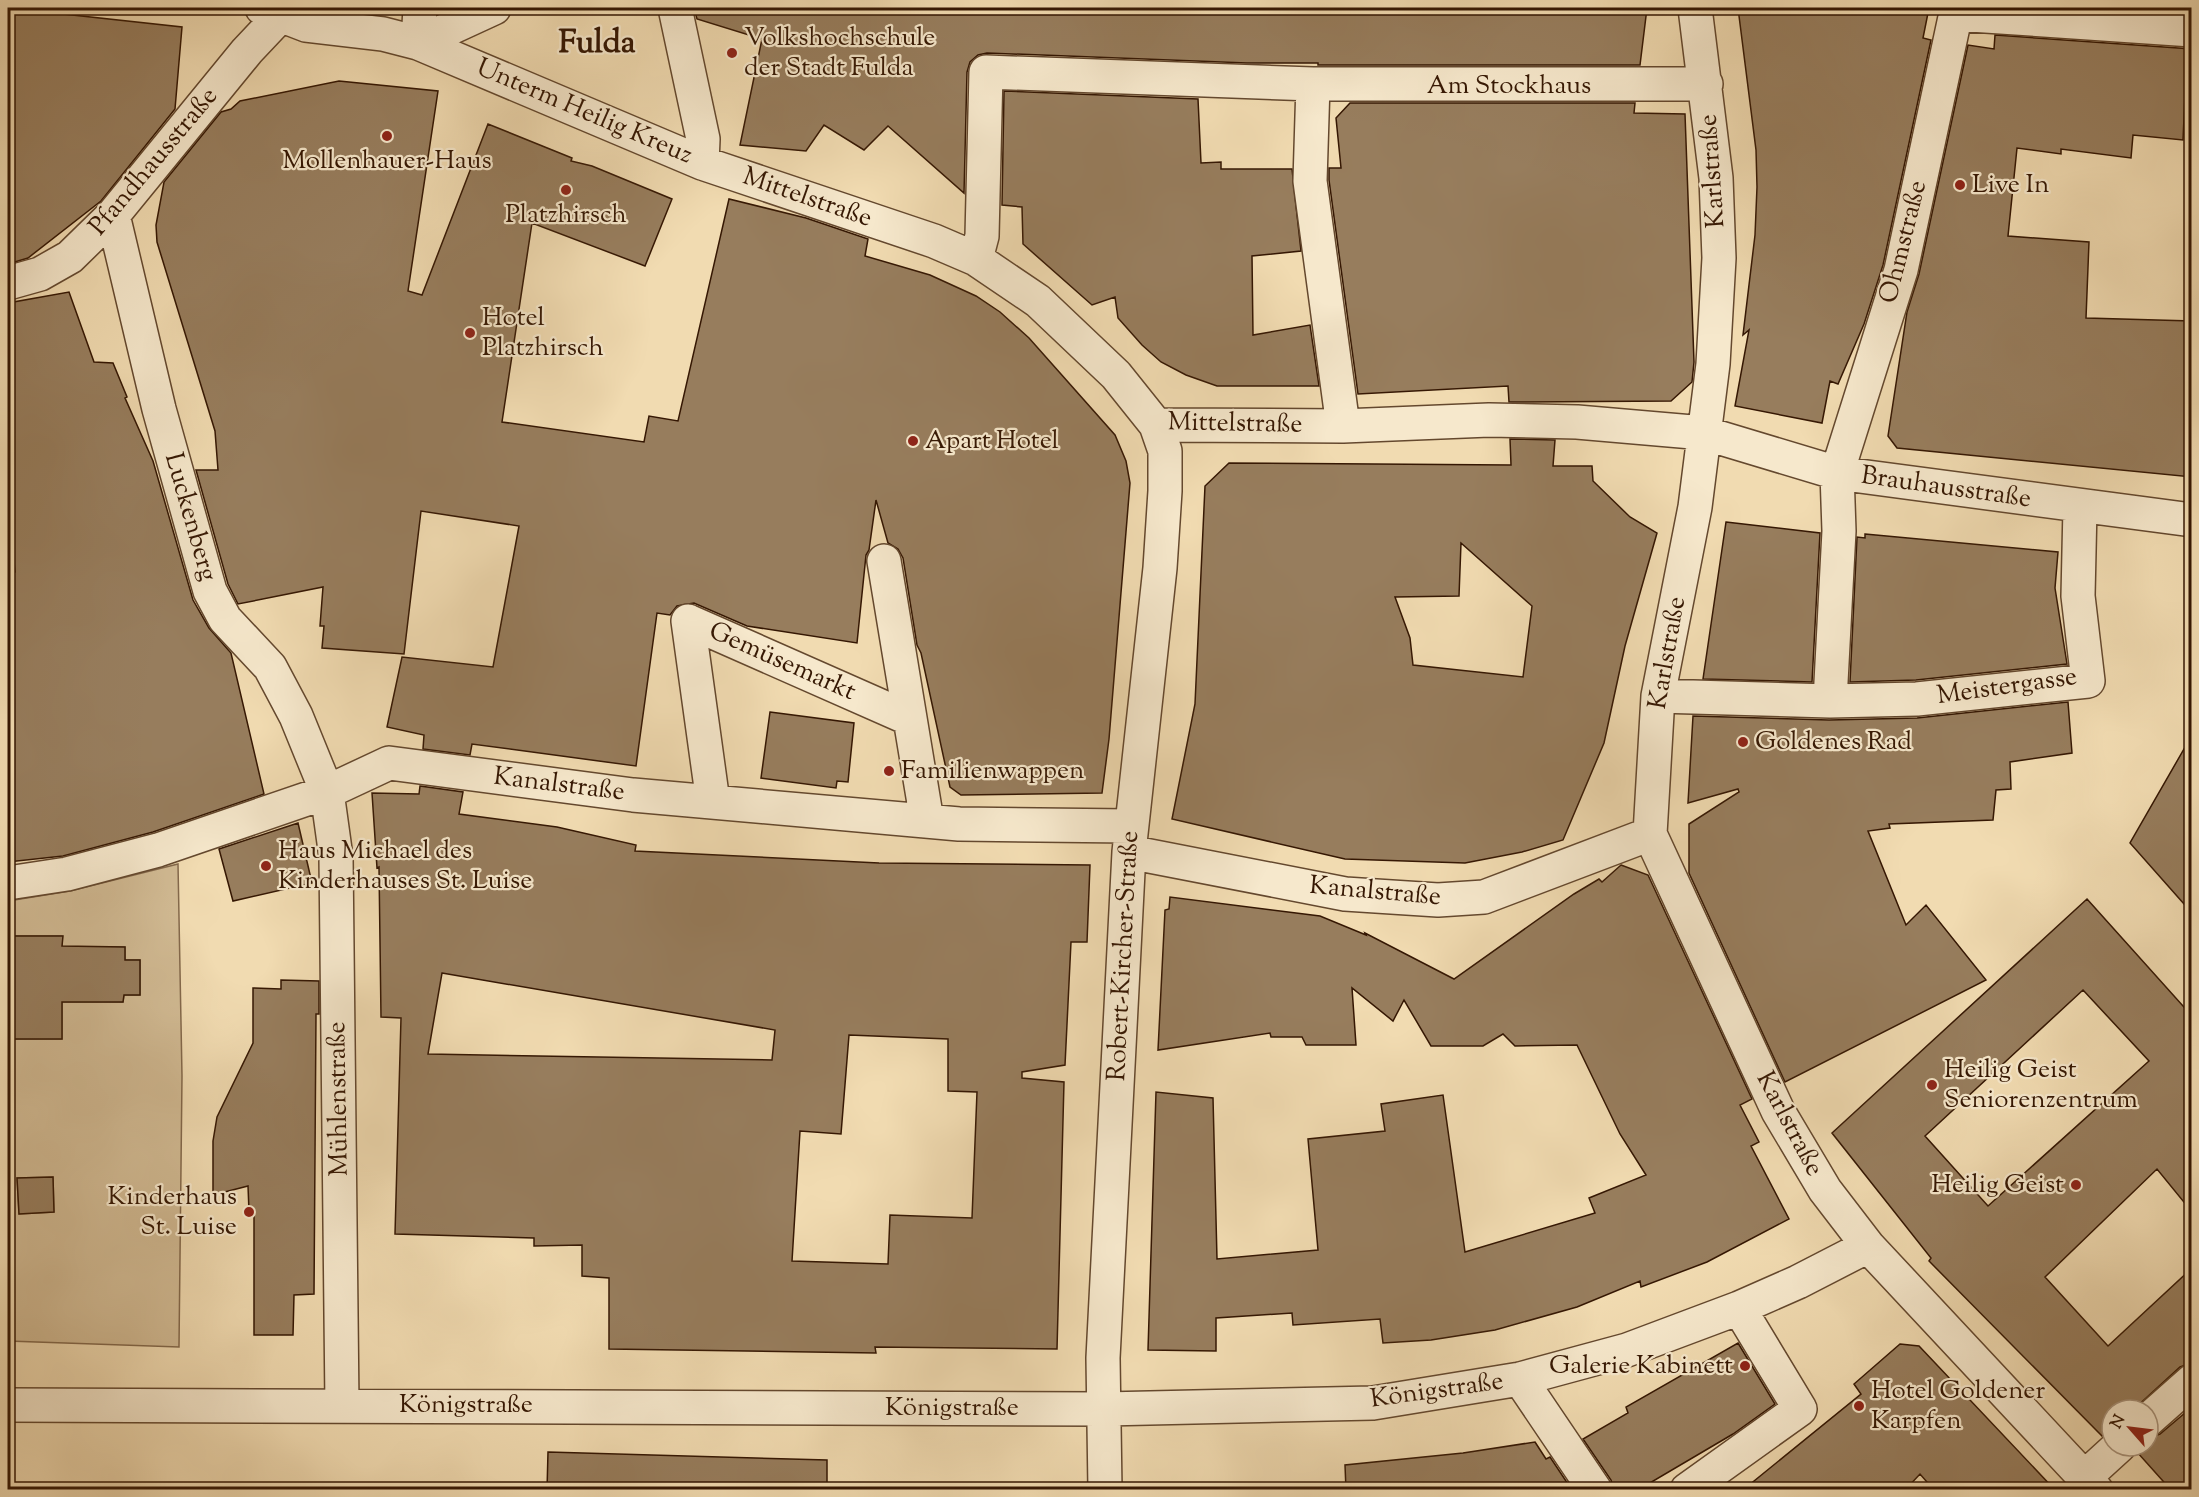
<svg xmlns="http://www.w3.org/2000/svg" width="2199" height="1497" font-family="'Sorts Mill Goudy',serif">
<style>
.green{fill:#d1ba93;stroke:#83684b;stroke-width:1.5;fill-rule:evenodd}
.building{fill:#977d5d;stroke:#351703;stroke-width:1.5;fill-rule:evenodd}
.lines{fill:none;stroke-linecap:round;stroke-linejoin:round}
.minor-casing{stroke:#64482e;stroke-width:36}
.minor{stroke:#f6e8cc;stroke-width:33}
.poi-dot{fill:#8f2418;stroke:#f6e8cc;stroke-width:2}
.labels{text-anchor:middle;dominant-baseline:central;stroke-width:4.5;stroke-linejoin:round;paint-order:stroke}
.poi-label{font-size:26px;fill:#351703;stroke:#f6e8cc;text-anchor:start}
.street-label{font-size:26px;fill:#351703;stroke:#f6e8cc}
.district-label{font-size:32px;font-weight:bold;fill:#351703;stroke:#f6e8cc}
</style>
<rect width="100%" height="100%" fill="#f1dbb1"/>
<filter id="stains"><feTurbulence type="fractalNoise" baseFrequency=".00333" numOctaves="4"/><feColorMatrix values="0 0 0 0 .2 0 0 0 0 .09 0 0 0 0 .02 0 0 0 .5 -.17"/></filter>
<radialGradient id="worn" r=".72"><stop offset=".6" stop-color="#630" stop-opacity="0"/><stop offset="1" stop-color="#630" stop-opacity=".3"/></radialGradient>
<!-- green -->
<path class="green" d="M178,864L182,1076L179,1347L8,1341V1039H62V1002H123L124,995H140V960H125V947H62V936H8V901L70,891ZM53,1177L54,1212L19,1214L17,1178Z"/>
<!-- building -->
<path class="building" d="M8,8L182,27L175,109L101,201L28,258L8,264Z
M694,8H1647L1640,65H1318V63H1247L987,53L978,55L970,62L967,72L964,193L888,126L864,150L824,125L806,151L740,145L762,39L697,19Z
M1738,8H1929L1923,38L1931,40L1883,265L1864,324L1838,384L1830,381L1822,423L1735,406L1749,330L1743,335L1755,235L1757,187L1756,150Z
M2137,8H2192V11Z
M1995,35L2192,49L2185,96L2183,140L2133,135L2131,158L2061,149V154L2017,148L2008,236L2089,242L2086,318L2192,321V477L1897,448L1888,436L1907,312L1919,274L1968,45L1994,49Z
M339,81L438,91L408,291L422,295L488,124L572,158L571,161L592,166L672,199L645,266L532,223L502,422L644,442L649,416L678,421L729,199L806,218L868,239L865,256L930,275L976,296L1000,312L1029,338L1115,435L1126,461L1130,483L1109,739L1102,793L961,795L950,787L921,653L917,645L903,558L898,549L888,543L876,500L869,550L866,555L857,643L747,626L694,603L677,606L670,615L657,613L636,766L472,744L470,755L423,749L424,735L387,727L402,657L493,667L519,526L421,511L404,654L322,648L324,626H320L323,587L238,604L228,584L196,470H218L215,431L157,242L156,225L164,182L221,112L231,109L240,101Z
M1004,91L1198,99L1201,163L1221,162V169H1292L1301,251L1252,256L1253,335L1310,325L1319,386H1217L1186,375L1161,362L1142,345L1118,318L1115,297L1092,305L1023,244L1022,207L1002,205Z
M1350,103H1635L1634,113L1685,114L1694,362L1692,382L1671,401L1509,402L1508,386L1358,394L1329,180V168H1341L1336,118Z
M69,292L94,362L113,363L127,397L125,398L153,461L193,600L209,628L231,653L264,794L153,832L63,856L8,862V574L15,572L8,500V303Z
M1510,439L1555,440L1553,466H1592L1593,481L1630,517L1657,533L1625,646L1604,743L1563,840L1522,852L1465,863L1345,859L1172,819L1195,704L1205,486L1229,463L1511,465ZM1461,543L1532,606L1523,677L1413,665L1410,638L1395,597L1459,596Z
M1726,522L1820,533L1812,682L1703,679Z
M1865,534L2058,552L2055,588L2067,664L1916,680L1850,682L1857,537L1865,538Z
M2068,702L2072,753L2010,762L2011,789L1996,790L1993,820L1889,824L1890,828L1868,831L1906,925L1926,905L1986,980L1785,1082L1689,873V824L1739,792L1738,789L1688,803L1693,716L1829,720L1917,718Z
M770,712L854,723L848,782L837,781L836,788L761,778Z
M2192,735V913L2130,843Z
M420,786L463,792L459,814L557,827L636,845L635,851L879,863L1090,865L1087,942H1071L1065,1065L1022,1072V1078L1064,1082L1057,1349L875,1347L876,1353L609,1349V1278L582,1276V1245L534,1246V1238L395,1234L401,1018L381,1017L379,867L377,868L372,793L419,794ZM442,973L775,1030L772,1060L428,1054ZM849,1035L948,1039V1091L977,1092L972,1218L890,1215L888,1264L792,1261L800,1131L841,1134Z
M298,823L312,883L233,901L219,849Z
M1621,865L1648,875L1752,1099L1740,1105L1759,1142L1751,1146L1789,1219L1707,1262L1641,1287L1640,1281L1577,1307L1495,1330L1431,1340L1383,1343L1380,1319L1293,1325L1292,1313L1216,1318V1351L1148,1350L1156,1092L1213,1098L1217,1259L1318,1250L1308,1139L1385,1131L1381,1104L1443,1095L1465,1252L1595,1213L1589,1198L1646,1175L1620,1134L1577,1045L1515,1046L1503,1034L1483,1046H1431L1404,1000L1393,1021L1352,988L1356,1045H1306L1302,1037H1271L1270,1033L1158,1050L1165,910L1169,909L1170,897L1320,916L1366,935L1365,933L1454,979L1574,894L1599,879L1602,882Z
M2087,899L2192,1016V1212L2157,1169L2045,1277L2108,1346L2192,1268V1363L2180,1367L2133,1410H2112V1429L2102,1436L1929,1261L1931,1258L1832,1133ZM2083,990L2149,1061L1988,1206L1925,1136Z
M8,936H63L62,946L125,947V960H140V995H124L123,1002H62V1039H8Z
M281,980L319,981V1014H316L314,1294L294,1295L293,1335H254V1211H249L248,1186L213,1195V1141L217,1117L253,1043V988L281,989Z
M53,1177L54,1212L19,1214L17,1178Z
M1738,1343L1775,1404L1733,1434L1638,1490H1614L1611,1480L1583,1439L1628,1413L1626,1407Z
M1900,1344L1919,1346L2055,1490H1934L1920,1474L1905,1490H1743L1861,1394L1854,1384Z
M2192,1407V1490H2171L2137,1452V1446H2148V1438L2160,1434Z
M1535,1442L1546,1459L1550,1457L1572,1490H1346L1345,1465L1463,1453Z
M548,1452L827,1460V1490H547Z"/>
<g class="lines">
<!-- minor casing -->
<g class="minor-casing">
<path id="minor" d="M262,8L306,25L383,34L418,43L702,163L934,241L976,259L1038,301L1116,375L1156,425L1165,451V491L1160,568L1129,852L1103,1358L1105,1490
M675,8L703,139L702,163
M1695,8L1716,178L1719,258L1713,364L1695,507L1658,696L1650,834L1778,1111L1825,1190L1868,1246L2096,1490
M1955,14L2192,30
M418,43L494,8
M418,43L420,8
M1313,84L1310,181L1343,426
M113,215L159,409L210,591L225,619L270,667L296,716L327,792L336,857L342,1405
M976,259L982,236L986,72L1313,84H1706
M8,283L40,274L70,257L113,215L247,51L281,15
M1156,425L1343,426L1489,420L1577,422L1704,433L1837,473L2192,520
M884,561L927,821
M688,621L910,719
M688,621L713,802
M1658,696L1830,701L1917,699L2088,681L2078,596L2080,507
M1830,701L1839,531L1837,473L1901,270L1957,8
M1129,852L1345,894L1438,900L1484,897L1650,834
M8,883L67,874L158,850L327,792L389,763L633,795L959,824L1130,826
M1520,1379L1595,1490
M8,1405L1105,1409L1373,1403L1520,1379L1627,1350L1739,1308L1798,1282L1868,1246
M2148,1420L2192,1381
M2085,1477L2119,1446
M1687,1490L1800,1409L1739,1308"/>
</g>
<!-- minor -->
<use href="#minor" class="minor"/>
</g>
<!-- markers -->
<g class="poi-dot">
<circle cx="732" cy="53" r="6"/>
<circle cx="387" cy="136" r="6"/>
<circle cx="1960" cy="185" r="6"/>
<circle cx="566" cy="190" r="6"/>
<circle cx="470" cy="333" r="6"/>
<circle cx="913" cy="441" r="6"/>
<circle cx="1743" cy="742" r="6"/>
<circle cx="889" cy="771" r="6"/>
<circle cx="266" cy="866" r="6"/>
<circle cx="1932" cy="1085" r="6"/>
<circle cx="2076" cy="1185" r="6"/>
<circle cx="249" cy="1212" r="6"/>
<circle cx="1745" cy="1366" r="6"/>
<circle cx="1859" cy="1406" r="6"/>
</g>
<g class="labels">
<!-- poi labels -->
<g class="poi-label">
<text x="744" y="38">Volkshochschule<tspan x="744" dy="30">der Stadt Fulda</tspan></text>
<text x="387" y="161" text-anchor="middle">Mollenhauer-Haus</text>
<text x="1972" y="185">Live In</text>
<text x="566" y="215" text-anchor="middle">Platzhirsch</text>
<text x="482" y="318">Hotel<tspan x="482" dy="30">Platzhirsch</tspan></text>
<text x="925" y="441">Apart Hotel</text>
<text x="1755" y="742">Goldenes Rad</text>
<text x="901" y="771">Familienwappen</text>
<text x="278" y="851">Haus Michael des<tspan x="278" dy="30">Kinderhauses St. Luise</tspan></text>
<text x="1944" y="1070">Heilig Geist<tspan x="1944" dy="30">Seniorenzentrum</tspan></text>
<text x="2064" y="1185" text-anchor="end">Heilig Geist</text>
<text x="237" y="1197" text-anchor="end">Kinderhaus<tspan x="237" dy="30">St. Luise</tspan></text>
<text x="1733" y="1366" text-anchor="end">Galerie Kabinett</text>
<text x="1871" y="1391">Hotel Goldener<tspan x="1871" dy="30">Karpfen</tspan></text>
</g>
<!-- street labels -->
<g class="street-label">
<text x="1509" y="86">Am Stockhaus</text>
<text transform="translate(584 112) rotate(23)">Unterm Heilig Kreuz</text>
<text transform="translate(154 162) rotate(-50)">Pfandhausstraße</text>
<text transform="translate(1713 171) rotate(-94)">Karlstraße</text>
<text transform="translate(807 198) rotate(19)">Mittelstraße</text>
<text transform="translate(1904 242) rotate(-76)">Ohmstraße</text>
<text transform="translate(1235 424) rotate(1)">Mittelstraße</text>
<text transform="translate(1946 488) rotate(8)">Brauhausstraße</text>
<text transform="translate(190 517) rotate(74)">Luckenberg</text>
<text transform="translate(1668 653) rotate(-80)">Karlstraße</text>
<text transform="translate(782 662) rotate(24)">Gemüsemarkt</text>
<text transform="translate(2007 687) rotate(-8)">Meistergasse</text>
<text transform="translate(559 785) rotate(7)">Kanalstraße</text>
<text transform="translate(1375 892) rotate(5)">Kanalstraße</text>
<text transform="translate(1124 956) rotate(-87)">Robert-Kircher-Straße</text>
<text transform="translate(339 1099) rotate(-91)">Mühlenstraße</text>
<text transform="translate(1789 1124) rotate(62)">Karlstraße</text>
<text transform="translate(1437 1391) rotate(-8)">Königstraße</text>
<text x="466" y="1405">Königstraße</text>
<text x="952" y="1408">Königstraße</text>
</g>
<!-- district labels -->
<g class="district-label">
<text x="597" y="44">Fulda</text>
</g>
</g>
<!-- margin -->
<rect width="2199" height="1497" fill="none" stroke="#f1dbb1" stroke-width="30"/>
<rect x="9" y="9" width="2181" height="1479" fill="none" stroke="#351703" stroke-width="3"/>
<rect x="15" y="15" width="2169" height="1467" fill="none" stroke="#351703" stroke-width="1.5"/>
<!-- north arrow -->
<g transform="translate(2130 1428) rotate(298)"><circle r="28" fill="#f6e8cc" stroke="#a9947c" stroke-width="1.5"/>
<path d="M0-4.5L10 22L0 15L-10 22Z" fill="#8f2418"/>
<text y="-9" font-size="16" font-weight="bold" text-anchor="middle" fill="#351703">N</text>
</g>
<rect width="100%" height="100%" filter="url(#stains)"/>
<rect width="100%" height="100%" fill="url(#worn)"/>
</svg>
